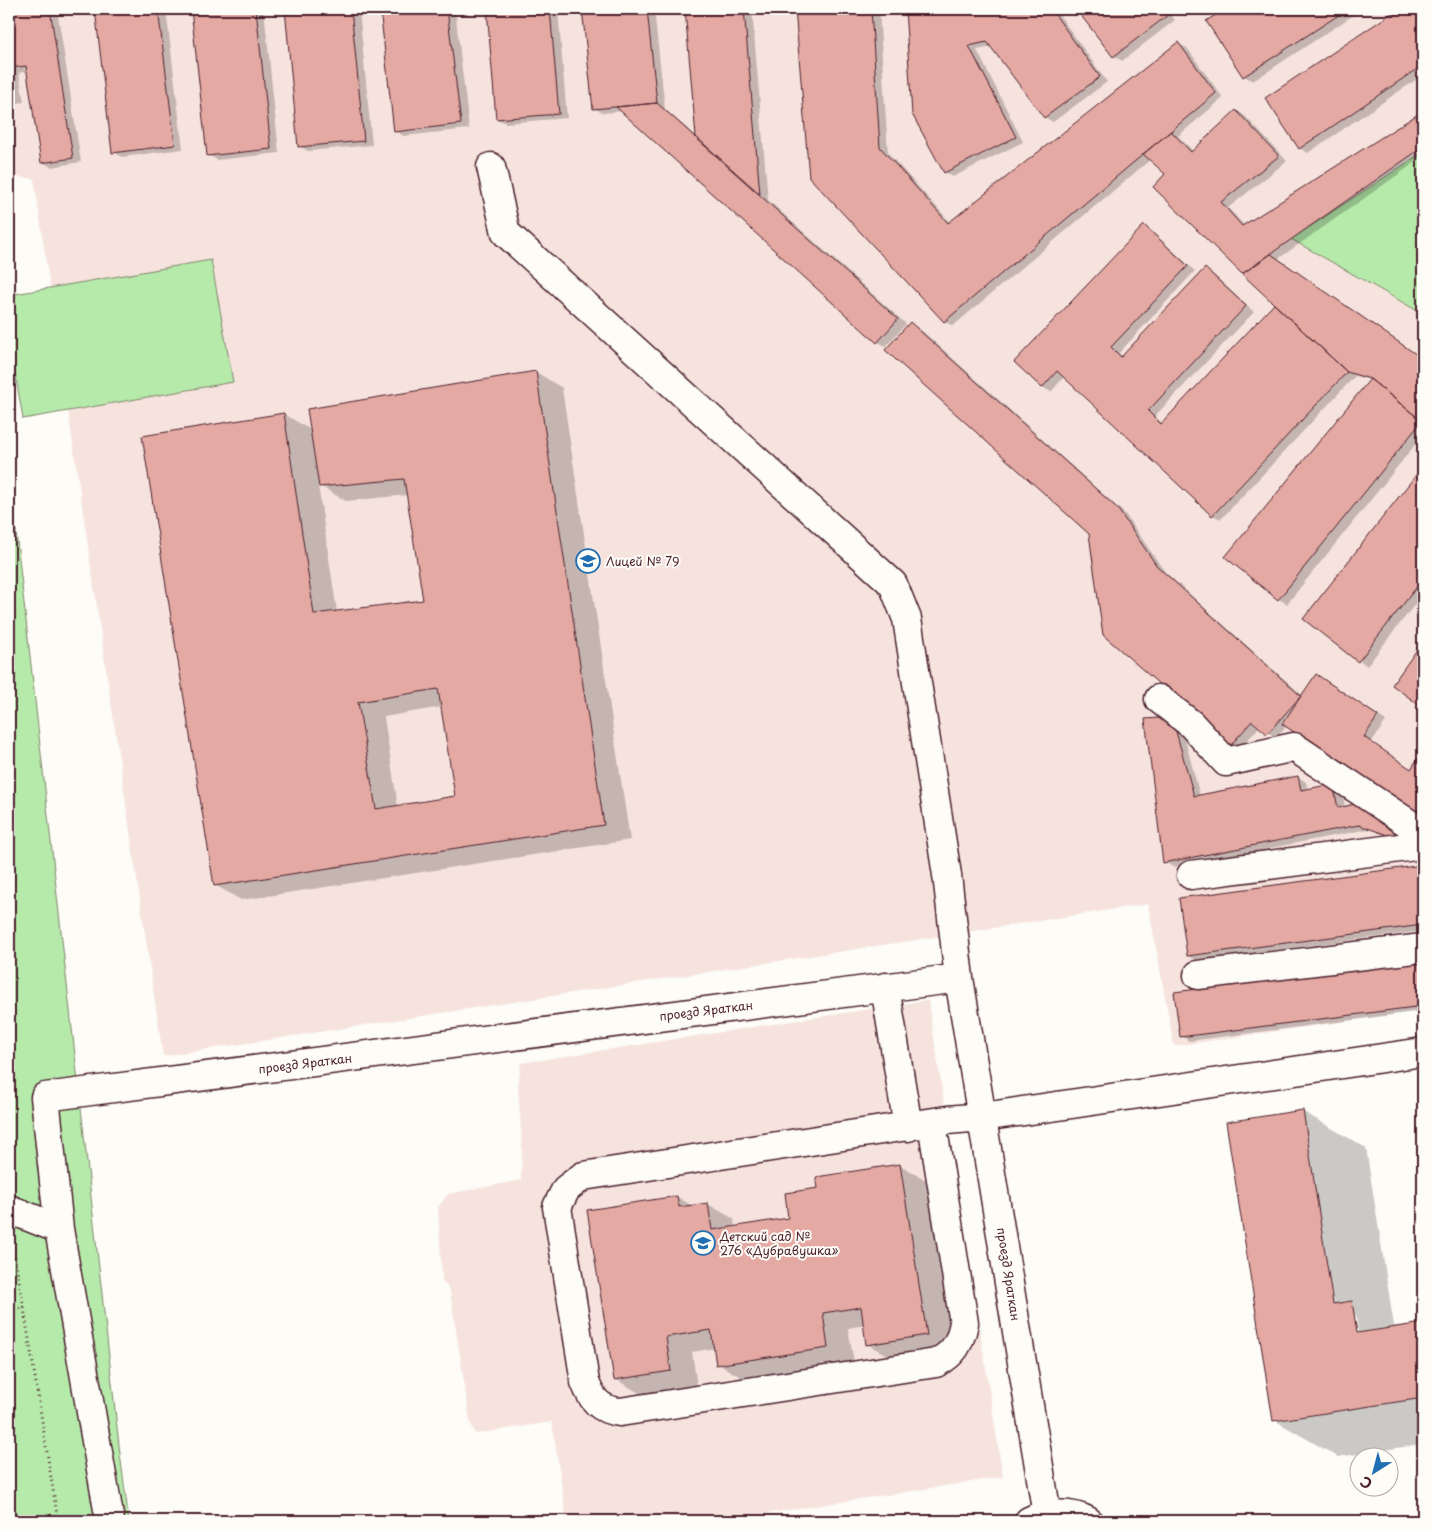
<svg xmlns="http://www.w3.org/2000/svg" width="1432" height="1530" font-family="'Playpen Sans',sans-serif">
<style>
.built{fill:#f6e3de}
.green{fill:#b6eaab;stroke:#80846b}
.shadow{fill:#0003;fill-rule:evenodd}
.building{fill:#e4a9a3;stroke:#4a1f2b;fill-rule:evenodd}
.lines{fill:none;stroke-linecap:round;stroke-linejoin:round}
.minor-casing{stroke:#4a1f2b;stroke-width:31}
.path{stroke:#4a1f2b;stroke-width:3;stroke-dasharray:1 4;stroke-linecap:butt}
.minor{stroke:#fdfcf7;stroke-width:28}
.labels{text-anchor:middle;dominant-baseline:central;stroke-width:4;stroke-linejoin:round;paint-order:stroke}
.poi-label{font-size:12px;fill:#4a1f2b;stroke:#fdfcf7;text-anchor:start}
.street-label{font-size:12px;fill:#4a1f2b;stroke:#fdfcf7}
</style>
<rect width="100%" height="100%" fill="#fdfcf7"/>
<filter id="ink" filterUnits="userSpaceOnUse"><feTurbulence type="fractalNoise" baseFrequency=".02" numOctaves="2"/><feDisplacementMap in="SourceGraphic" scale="10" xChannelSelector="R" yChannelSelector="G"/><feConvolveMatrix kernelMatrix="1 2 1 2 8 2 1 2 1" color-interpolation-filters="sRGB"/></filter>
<g filter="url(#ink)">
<!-- built -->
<path class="built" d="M9,9H1423V152L1291,239L1423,314V1010L1174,1046L1148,904L163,1056L34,179L9,176Z
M928,1000L1003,1477L717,1521H567L552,1422L475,1434L470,1421L450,1291L442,1280L438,1207L448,1194L521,1180L522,1143L518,1088L521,1063Z"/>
<!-- green -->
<path class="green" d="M1423,152V314L1291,239Z
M211,260L233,382L23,419L9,337V295Z
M9,470L120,1454L129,1521H9Z"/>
<!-- shadow -->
<path class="shadow" d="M9,9H57L81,162L51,167L43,162L28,71L19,73L24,102L9,104Z
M96,9H166L183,149L122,157L114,152Z
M193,9H264L279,153L217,160L208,155Z
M286,9H359L372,145L308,151L299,146Z
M381,9H455L469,129L404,136L395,131Z
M488,9H558L567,118L506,123L497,119Z
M584,9H654L665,109L697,137L686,9H752L768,200L906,324L886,346L878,342L623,111L603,113L595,109Z
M796,9H879L888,153L950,222L1179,44L1187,48L1223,98L1178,136L1194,152L1237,111L1245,116L1287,161L1228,208L1245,226L1423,112V157L1278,259L1423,360V435L1287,604L1279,599L1370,380L1355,376L1221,519L1212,515L1065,376L1051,392L1042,387L1144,226L1152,231L1195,271L1119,353L1123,357L1205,269L1213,274L1254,312L1155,416L1163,424L1276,304L1155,187L1167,174L1151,159L953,326L944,321L810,177Z
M906,9H1055L1107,82L1053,122L1044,117L992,47L977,50L1023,142L953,177L945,172L913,113Z
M1077,9H1128L1129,11L1132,9H1166L1175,20L1122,61L1114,56Z
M1228,9H1363L1253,81L1244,76L1208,22Z
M1400,9H1423V75L1308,153L1299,148L1266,98Z
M910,324L919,328L1125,514L1165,572L1303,696L1325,680L1386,721L1371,743L1412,770L1423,752V817L1287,726L1276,738L1260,726L1239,750L1230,745L1090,534Z
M536,372L562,388L630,840L241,900L215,885L284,414L311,430ZM318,485L346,501L408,495L424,601L337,612ZM442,707L457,797L398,807L384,717Z
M1423,468V594L1367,666L1304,619Z
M1423,643V706L1394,685Z
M1146,720L1181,724L1200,796L1298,777L1306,782L1308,790H1342L1345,807L1398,821L1402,840L1369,829L1173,867L1164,862Z
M1423,866V931L1196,960L1188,956L1180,899Z
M1423,962V1011L1189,1041L1181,1036L1175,994Z
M1302,1111L1366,1148L1394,1326L1423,1324V1444L1338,1457L1274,1420ZM1353,1315H1356L1359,1339H1357Z
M900,1165L926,1180L953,1350L894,1359L867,1344L865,1325L848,1328L854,1362L744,1379L718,1364L715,1348L692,1352L697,1386L641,1394L615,1379L589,1211L677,1197L693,1206L708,1204L734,1219L735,1228L790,1220L819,1189L817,1178Z"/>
<!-- building -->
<path class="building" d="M9,9H50L73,158L41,163L26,66L11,68L16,98L9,99Z
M95,9H158L175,145L112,153Z
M191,9H256L271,149L207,156Z
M285,9H351L364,141L298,147Z
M380,9H447L461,124L394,132Z
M487,9H550L559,114L496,119Z
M582,9H647L657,103L593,109Z
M685,9H744L760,194L696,137Z
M795,9H871L880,147L948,223L1178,42L1216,93L944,322L809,177Z
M905,9H1051L1100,77L1044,118L987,42L969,46L1016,137L944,173L912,114Z
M1076,9H1124L1126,12L1130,9H1163L1168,15L1113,57Z
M1225,9H1348L1243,77L1206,21Z
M1398,9H1423V65L1299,149L1265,98Z
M657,103L898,319L877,343L616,107Z
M1236,110L1279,156L1221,202L1242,226L1423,111V147L1242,274L1153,187L1165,174L1143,154L1171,131L1191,152Z
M1144,225L1188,266L1111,347L1121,357L1205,268L1246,306L1148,411L1161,424L1274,304L1347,372L1212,516L1057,371L1042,388L1014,362Z
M1271,254L1423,359V422L1370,379L1347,372L1242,274Z
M910,322L1117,508L1157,566L1301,696L1267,734L1252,721L1230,746L1103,635L1089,534L885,350Z
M536,371L604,825L214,886L142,436L284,413L314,614L423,600L404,479L319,487L307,409ZM438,689L455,796L376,809L358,702Z
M1370,379L1422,421L1278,600L1225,557Z
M1423,466V579L1358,662L1303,619Z
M1423,641V708L1392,685Z
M1316,674L1378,716L1364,737L1411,769L1423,750V818L1282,724Z
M1172,717L1194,796L1298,776L1301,790L1333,784L1338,808L1355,804L1399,820L1393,837L1359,825L1163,863L1145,719Z
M1423,865V925L1187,956L1179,898Z
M1423,961V1006L1180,1037L1174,992Z
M1303,1110L1333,1304L1352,1301L1357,1333L1423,1323V1398L1273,1421L1226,1122Z
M900,1164L927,1335L866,1345L861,1307L823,1313L828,1348L716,1365L711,1330L666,1337L671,1371L614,1380L587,1210L677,1196L679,1207L708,1203L712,1230L788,1218L785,1193L818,1188L816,1177Z"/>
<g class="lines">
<!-- minor casing -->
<g class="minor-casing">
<path id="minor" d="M491,167L506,233L893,584L907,619L947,875L959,978
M1159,699L1191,724L1226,762L1294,747L1423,833
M1191,875L1423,845
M1198,975L1423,948
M885,987L908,1127
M932,1123L964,1323C960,1343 954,1354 936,1363L620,1412C600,1410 592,1400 585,1382L557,1207L566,1189L583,1176L947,1120L983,1117L1423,1052
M9,1209L59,1229
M110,1521L59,1229L45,1097L959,978L1047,1515
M1029,1521C1046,1512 1071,1512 1088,1521"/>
</g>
<!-- path -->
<path class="path" d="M12,1242L24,1308
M9,1310L24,1308L58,1521"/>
<!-- minor -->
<use href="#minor" class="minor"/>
</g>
</g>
<!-- icons -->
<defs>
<g id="school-ring" transform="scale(1.25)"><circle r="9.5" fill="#fdfcf7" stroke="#1f6fb2" stroke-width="1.5"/><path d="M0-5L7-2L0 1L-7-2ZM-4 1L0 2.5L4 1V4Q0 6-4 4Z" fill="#1f6fb2"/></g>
</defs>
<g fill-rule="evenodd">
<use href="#school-ring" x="588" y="561"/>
<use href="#school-ring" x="703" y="1243"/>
</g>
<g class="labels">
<!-- poi labels -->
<g class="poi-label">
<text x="606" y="561">Лицей № 79</text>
<text x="720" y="1236">Детский сад №<tspan x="720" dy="14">276 «Дубравушка»</tspan></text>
</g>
<!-- street labels -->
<g class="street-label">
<text transform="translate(706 1010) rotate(-7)">проезд Яраткан</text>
<text transform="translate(305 1063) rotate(-7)">проезд Яраткан</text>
<text transform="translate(1009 1274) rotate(81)">проезд Яраткан</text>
</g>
</g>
<!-- margin -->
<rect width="1432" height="1530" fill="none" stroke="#fdfcf7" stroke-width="30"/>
<rect x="15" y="15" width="1402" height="1500" fill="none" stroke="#4a1f2b" stroke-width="2" filter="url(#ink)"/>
<!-- north arrow -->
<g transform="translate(1374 1472) rotate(216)"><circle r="24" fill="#fdfcf7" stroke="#b5a4a5"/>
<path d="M0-4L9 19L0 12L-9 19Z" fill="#1f6fb2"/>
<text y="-8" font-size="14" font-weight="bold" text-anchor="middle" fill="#4a1f2b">С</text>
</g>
</svg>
